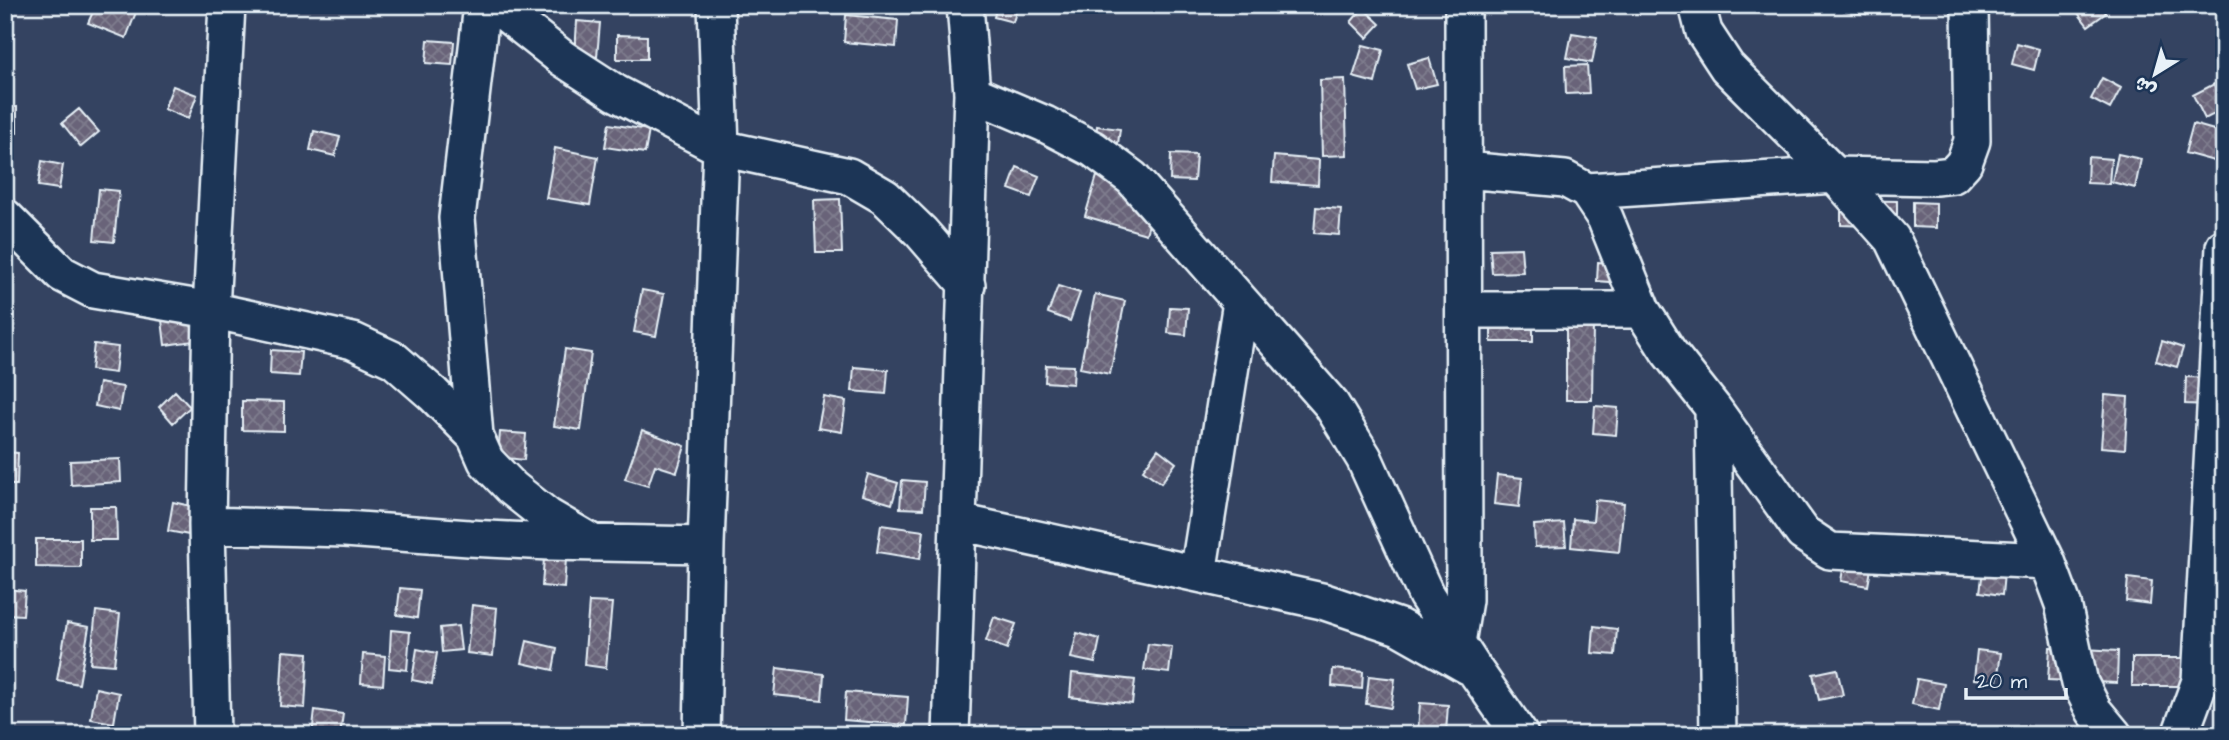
<svg xmlns="http://www.w3.org/2000/svg" width="2229" height="740" font-family="'Architects Daughter','Playpen Sans Arabic',sans-serif">
<style>
.building{fill:url(#building-cross-hatch);stroke:#e8f1f8;stroke-width:2}
.lines{fill:none;stroke-linecap:round;stroke-linejoin:round}
.minor-casing{stroke:#e8f1f8;stroke-width:40}
.minor{stroke:#1d3557;stroke-width:35}
</style>
<defs>
<pattern id="building-cross-hatch" width="8" height="8" patternUnits="userSpaceOnUse" patternTransform="scale(1.75)"><rect width="8" height="8" fill="#696479"/><path d="M0 0l8 8M0 8l8-8" fill="none" stroke="#7e7b8d"/></pattern>
</defs>
<rect width="100%" height="100%" fill="#344361"/>
<filter id="ink" filterUnits="userSpaceOnUse"><feTurbulence type="fractalNoise" baseFrequency=".0143" numOctaves="2"/><feDisplacementMap in="SourceGraphic" scale="14" xChannelSelector="R" yChannelSelector="G"/><feConvolveMatrix kernelMatrix="1 2 1 2 8 2 1 2 1" color-interpolation-filters="sRGB"/></filter>
<g filter="url(#ink)">
<!-- building -->
<path class="building" d="M96,5H118L136,12L126,38L88,23Z
M997,5H1018L1013,22L994,17Z
M1845,5H1867L1866,14L1844,11Z
M2079,5H2100L2106,13L2088,26L2075,9Z
M1363,8L1380,24L1367,38L1351,22Z
M846,15L898,20L896,47L844,42Z
M577,21L600,23L597,57L575,54Z
M1572,33L1597,37L1592,63L1567,58Z
M617,35L647,36V59H617Z
M428,40L454,42L452,65L426,63Z
M2017,43L2039,49L2034,70L2012,64Z
M1363,45L1383,50L1375,83L1353,77Z
M1429,58L1437,84L1415,89L1407,64Z
M1587,65L1589,93L1566,94L1565,66Z
M2102,78L2121,88L2110,109L2091,99Z
M1345,79L1347,155L1322,156L1320,80Z
M2214,84L2224,102V109L2205,119L2193,95Z
M173,86L197,95L188,119L164,109Z
M5,106L17,107V133L5,132Z
M79,109L99,132L81,147L62,123Z
M609,124L649,130L645,153L605,147Z
M2193,124L2221,132L2214,161L2185,153Z
M1097,126L1120,129L1117,151L1095,148Z
M314,131L340,137L335,156L310,150Z
M555,148L598,157L590,205L546,198Z
M1171,154L1196,155L1194,181L1170,180Z
M2118,154L2141,159L2135,188L2112,182Z
M1274,156L1319,160L1318,185L1272,182Z
M2088,157L2111,159L2109,184L2087,183Z
M42,161L63,165L59,189L38,186Z
M1017,167L1039,176L1031,197L1009,189Z
M1097,176L1158,194L1146,234L1085,216Z
M99,189L119,191L114,242L94,240Z
M840,199L842,253H816L814,200Z
M1841,200L1897,201V227L1841,225Z
M1913,202L1936,203V228L1913,227Z
M1316,207L1341,209L1339,235L1314,233Z
M1521,248L1523,272L1492,273L1490,249Z
M1598,262L1625,265L1623,283L1597,281Z
M1058,286L1080,293L1070,321L1048,313Z
M642,290L664,294L656,336L634,332Z
M1095,294L1125,301L1110,374L1080,368Z
M1170,307L1188,308L1186,335L1168,333Z
M190,316L194,341L165,345L162,320Z
M1491,317L1533,318V342H1491Z
M1566,324H1593L1592,400H1566Z
M2162,341L2183,348L2177,367L2156,361Z
M94,344L118,347L115,373L91,370Z
M565,349L591,353L581,430L554,426Z
M271,350L301,352L299,376L270,374Z
M1046,365L1074,366L1073,384L1045,382Z
M854,367L888,370L886,394L852,391Z
M2186,377L2212,378L2211,405L2185,404Z
M99,383L123,387L119,411L95,406Z
M175,391L190,407L173,423L159,407Z
M2105,395L2128,397L2125,449L2101,447Z
M824,397L846,401L842,432L818,428Z
M242,401L284,402V431L242,430Z
M1595,406L1618,408L1616,435L1593,433Z
M642,430L685,446L677,472L655,465L648,486L625,479Z
M500,432L526,434L524,460L498,457Z
M1158,449L1176,463L1161,483L1143,470Z
M5,452L18,453L17,485H5Z
M120,459L121,482L71,485L70,461Z
M868,474L898,483L892,504L862,495Z
M1497,475L1522,478L1519,507L1494,504Z
M902,480L925,482L923,509L900,508Z
M1595,500L1624,503L1619,552L1571,547L1573,519L1593,521Z
M173,502L195,507L189,535L168,531Z
M90,507H116L117,540H90Z
M1564,523L1566,546L1535,547L1534,525Z
M881,525L924,531L920,559L877,552Z
M36,539H81V568L36,567Z
M544,558L566,559L564,588L542,586Z
M1845,558L1872,563L1868,586L1841,581Z
M1983,570L2004,573L2002,595L1980,592Z
M2128,578L2152,581L2150,604L2126,601Z
M400,588L420,590L417,618L397,615Z
M5,589L25,591L23,615L5,614Z
M589,602L612,603L606,668L584,665Z
M472,605L497,608L493,656L467,653Z
M96,611L120,614L114,665L90,663Z
M994,617L1016,624L1007,649L986,641Z
M67,623L89,627L79,684L57,680Z
M458,626L461,650L442,652L440,628Z
M1594,626L1617,629L1615,655L1592,653Z
M391,630L410,632L407,670L389,668Z
M1077,633L1100,639L1095,663L1071,658Z
M527,641L557,648L553,670L522,663Z
M1148,644L1172,647L1169,673L1144,670Z
M2050,647L2118,651L2117,683L2048,680Z
M417,649L437,653L432,684L412,680Z
M1977,650L2001,653L1997,681L1974,679Z
M283,651L308,653L305,708L280,706Z
M363,654L385,656L383,685L361,683Z
M2132,658H2192L2193,686H2132Z
M777,668L824,674L822,700L774,695Z
M1333,669L1363,672L1362,689L1332,686Z
M1837,669L1843,695L1819,700L1813,674Z
M1072,673L1135,680L1132,704L1070,697Z
M1369,676L1395,679L1391,708L1366,704Z
M1917,679L1944,684L1939,710L1912,704Z
M96,688L119,693L114,723L91,719Z
M846,692L908,697L906,725L844,720Z
M1420,703L1448,705L1446,732L1418,731Z
M315,710L343,714L340,735H312Z"/>
<g class="lines">
<!-- minor casing -->
<g class="minor-casing">
<path id="minor" d="M495,5L562,58L616,93L721,148L849,176L885,197L921,232L967,285
M1697,5L1704,32L1727,67L1835,175L1892,239L2047,561L2063,604L2080,683L2094,711L2114,735
M972,93L1045,124L1093,149L1132,178L1331,404L1364,458L1426,595L1474,669L1520,735
M1465,170L1565,179L1587,191L1605,218L1642,310L1668,351L1713,408L1803,533L1830,551L2047,561
M1587,191L1835,175L1935,177L1953,175L1964,163L1972,141L1970,5
M5,217L62,274L93,290L211,310L353,341L394,360L433,394L475,436L486,461L512,488L547,516L593,543
M1465,310H1642
M1713,408L1718,735
M475,436L457,218L482,5
M959,522L1322,601L1399,627L1468,666
M207,525L345,529L469,538L549,542L706,545
M1198,574L1241,302
M1457,643L1464,600L1463,5
M212,735L207,525L211,310L227,5
M702,735L706,545L721,148L716,5
M951,735L972,93L965,5
M2180,735L2200,681L2224,247"/>
</g>
<!-- minor -->
<use href="#minor" class="minor"/>
</g>
</g>
<!-- margin -->
<rect width="2229" height="740" fill="none" stroke="#1d3557" stroke-width="28"/>
<rect x="14" y="14" width="2201" height="712" fill="none" stroke="#e8f1f8" stroke-width="2.5" filter="url(#ink)"/>
<!-- north arrow -->
<g transform="translate(2155 74) rotate(217)" stroke="#1d3557" stroke-width="5" paint-order="stroke">
<path d="M0-5L12 26L0 18L-12 26Z" fill="#e8f1f8"/>
<text y="-10" font-size="19" font-weight="bold" text-anchor="middle" fill="#e8f1f8">ش</text>
</g>
<!-- scale -->
<path d="M1966 688v10h100v-10" fill="none" stroke="#e8f1f8" stroke-width="3.5"/>
<text x="1977" y="688" font-size="21" fill="#e8f1f8" stroke="#1d3557" stroke-width="5" paint-order="stroke">20 m</text>
</svg>
